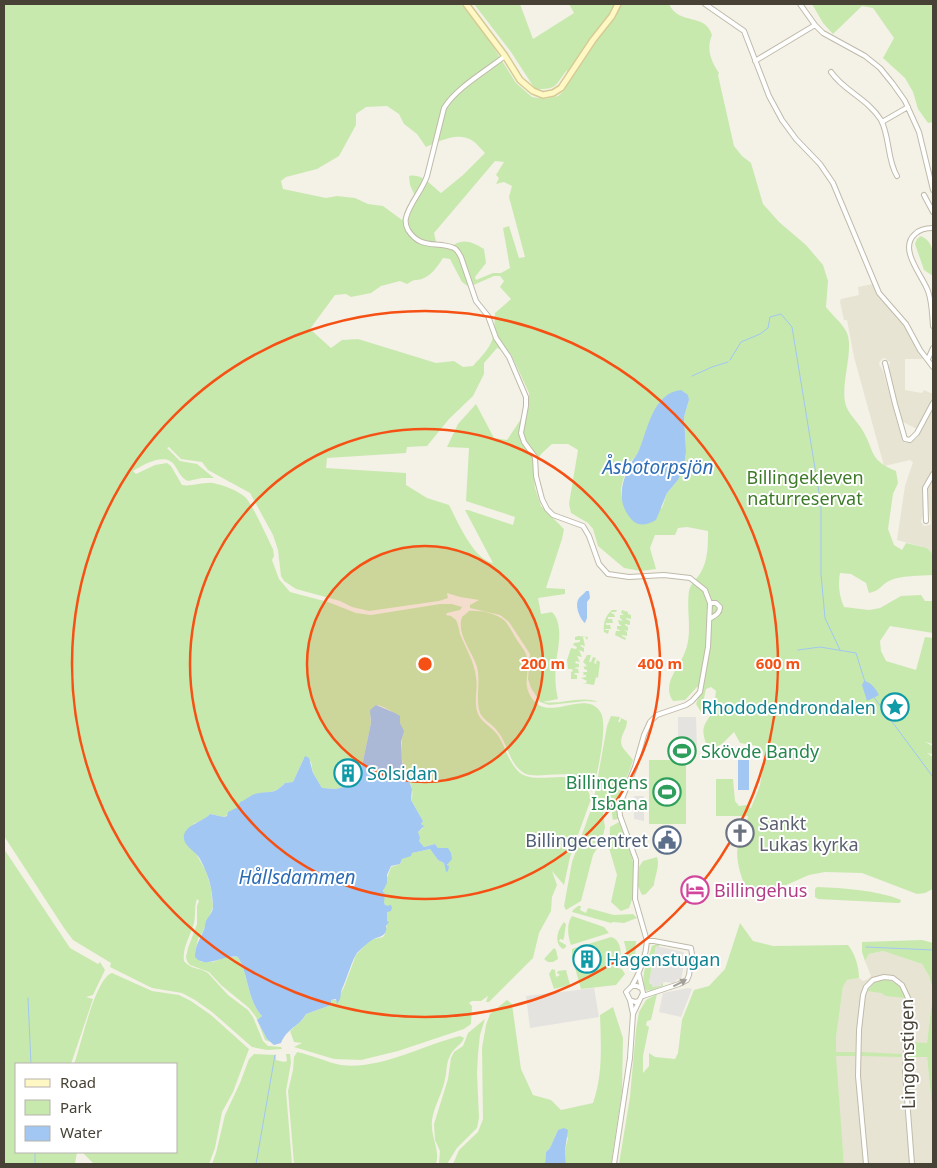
<svg xmlns="http://www.w3.org/2000/svg" width="937" height="1168" font-family="'Noto Sans',sans-serif">
<style>
.residential{fill:#e8e4d4}
.green{fill:#c8e9ae;fill-rule:evenodd}
.parking{fill:#e5e3df}
.water{fill:#a1c7f2}
.lines{fill:none;stroke-linecap:round;stroke-linejoin:round}
.stream{stroke:#a1c7f2;stroke-width:1}
.street-casing{stroke:#bfbaa9;stroke-width:6}
.secondary-casing{stroke:#d5cb95;stroke-width:8}
.street{stroke:#fff;stroke-width:4}
.secondary{stroke:#fff8c5;stroke-width:5}
.oneway{fill:#a3a09a}
.ring{fill:none;stroke:#f65114;stroke-width:2.5}
.labels{text-anchor:middle;dominant-baseline:central;stroke-width:4;stroke-linejoin:round;paint-order:stroke}
.park-label{font-size:18px;fill:#3d7a27;stroke:#fff}
.culture-label{font-size:18px;fill:#0d838f;stroke:#fff;text-anchor:start}
.leisure-label{font-size:18px;fill:#27864d;stroke:#fff;text-anchor:start}
.worship-label{font-size:18px;fill:#5b616d;stroke:#fff;text-anchor:start}
.service-label{font-size:18px;fill:#4e5e75;stroke:#fff;text-anchor:end}
.hotel-label{font-size:18px;fill:#b23c85;stroke:#fff;text-anchor:start}
.street-label{font-size:18px;fill:#474235;stroke:#fff}
.water-label{font-size:19px;font-style:italic;fill:#2c6bb5;stroke:#fff}
.centre{fill:#f65114;stroke:#fff;stroke-width:2.5}
.ring-label{font-size:15px;text-anchor:middle;font-weight:bold;fill:#f65114;stroke:#fff;stroke-width:4;stroke-linejoin:round;paint-order:stroke}
</style>
<rect width="100%" height="100%" fill="#f4f1e7"/>
<!-- residential -->
<path class="residential" d="M873,284L881,299L909,332L923,359H905V390L922,393L924,390L933,394V399L917,429L901,421L888,373L890,362L886,359L883,358L880,361L879,364L883,371L902,440L905,443H910L917,438L933,409V471L922,491L924,511L921,522L924,526L930,525L931,523L926,491L933,478V554L927,548L897,540L905,486L913,462L910,460L884,466L854,357L847,320H844L840,302L841,299L859,295L858,287Z
M883,951L922,964L929,976L933,992L927,1044L907,1056L927,1057L933,1118V1164H844L836,1070V1038L843,987L847,980L859,978L863,981L868,979L871,976L865,961L869,954Z"/>
<!-- green -->
<path class="green" d="M4,4H461L489,40L516,83L532,97L545,99L558,96L564,91L567,70C555,85 558,90 535,89L511,52L474,4H520L533,39L574,13L569,4H669C679,26 705,12 712,35C706,49 711,61 719,73L718,75L734,146L742,156L751,163L763,204L779,222L806,245L823,265L828,281L826,307C832,315 841,322 846,331C855,347 841,381 845,402C847,413 858,422 863,431C875,452 869,460 896,471L898,483L893,494L888,529L894,545L902,550L906,543L927,548L933,554V575C921,576 900,575 889,581C881,585 880,591 869,593L866,583L851,574L840,573C838,584 839,596 844,607L869,610L880,608L901,596L921,595L925,601H933V633L890,626L880,641L881,651L886,661L916,670L925,637L933,638V744L925,742L933,746L932,754L927,753L933,757V889L925,893L917,894L862,873L825,872L809,875L768,893L746,887C741,879 732,849 741,842C743,841 746,840 748,839C749,831 746,824 748,816H716V779H733L735,801L739,806L747,805L748,808H751L760,785L764,761L763,751L757,746L740,743L734,732L722,744L714,748L707,746C698,723 708,725 713,708C715,703 715,697 716,691L711,687L706,689L701,712L696,704L702,688L697,687L685,700L673,701C661,684 679,668 685,652C693,633 686,611 689,591C690,584 698,578 701,572C708,560 708,545 708,531L687,527L678,528L675,535H655L650,548L656,569L641,571L624,568L598,546L593,529L588,523L571,513L569,504L578,450L568,444H552L541,454L533,470L535,488L541,506L564,529L562,539L546,588L565,589V594L538,598L541,614L552,612C564,624 558,648 556,663C555,675 555,687 558,699L543,702C561,705 581,695 598,702L586,701L549,705L540,702L531,688L528,679L530,654L509,622L500,615L470,608V605L479,600L460,597L447,593L448,598L439,601L369,611L352,607L340,601L296,589L284,581L281,576L278,550L273,535L250,493L208,470L202,462L181,459L169,447L167,448L180,461L197,464L214,478H202L188,481C181,478 179,472 175,466C166,451 143,465 133,471L136,474L155,465L167,463L171,466L182,485C191,487 202,482 213,483C223,485 237,490 245,497C252,503 268,539 273,549L274,556L272,560L279,579L290,592L328,602L356,613L371,615L440,604H452L462,607L460,610L447,613L446,615L451,616L456,620C458,624 459,629 460,634C466,649 474,661 476,677C478,688 474,700 477,711C480,722 490,725 497,734C505,745 507,759 517,770C535,791 581,758 591,799L570,857L564,885L552,871L557,885L552,897L551,911L539,933L533,958L489,1002H486L488,996L481,1001H472L469,1003L472,1006L471,1024L464,1029L398,1051L361,1060L334,1059L294,1047L302,1043L294,1042L290,1031L303,1019L306,1014L331,1005V1000H337L344,987L356,955L370,940L383,937L385,934L387,924V911L392,909L385,905C380,892 387,879 391,867L400,864L402,859L411,855L412,853L430,849L438,860L444,863L446,871L451,853L438,848L435,844L424,847L419,841L418,832L423,828L421,822L423,821L411,800C416,789 406,776 403,764C398,744 408,734 396,715C394,712 381,705 376,705L370,718L371,723L362,766L354,784L336,789L322,788L313,773L311,762L304,758L293,782L285,783C272,797 266,789 253,796C241,801 235,811 224,817L210,814L205,819L193,824L195,852L206,871L211,888L213,907L203,932L198,939L195,953L201,962H213L225,957H238C249,975 247,1000 262,1016L257,1020L267,1039L270,1042L265,1040L256,1017L249,1008L221,985L209,972L190,965L187,961L186,957L188,948L197,924V906L199,901L197,899C194,907 196,914 194,923C191,935 182,947 184,961C191,970 199,967 208,973L228,995L248,1010L253,1017L263,1041L268,1046L281,1047L282,1049L267,1050L252,1047L212,1012L195,1000L182,993L152,988L110,967L111,963L73,940L64,928L4,836ZM387,106L399,114L404,124L417,134L426,147C440,141 458,131 473,141C477,144 481,149 485,153L463,175L441,193C432,186 422,173 409,176L410,185L415,196L402,220L383,206L368,204L355,198L337,196L326,198L283,189L281,181L286,177L317,169L339,156L356,125V114L366,107ZM495,161L504,162L496,175L499,178L496,184L504,182L512,186L509,197L525,257L519,258L509,226L503,228L510,268L501,273H493L476,280L475,277L486,263L484,249C473,243 465,238 454,245L436,242L434,233ZM443,258L450,259L462,282L469,287L494,276H500L504,281L500,287L511,299L495,313C494,343 493,344 473,366L463,367L454,361L436,363L358,339L342,340L331,348L310,329L335,295L346,294L351,297L371,293L381,286L400,281L407,284C416,278 415,281 422,279C432,275 438,266 443,258ZM497,348L511,354L529,393V407L507,440L494,438L476,404L458,424L447,447L469,448L466,501L515,517L513,525L468,510H465L493,563C473,559 458,522 449,505L427,498L406,485V473L326,468L327,458L406,453L407,447L427,446L449,419L473,396L484,374V363ZM662,399L689,400L684,417L686,451L678,480L667,493L662,508L622,498C618,488 627,469 632,460C635,457 637,455 639,450C647,432 650,416 662,399Z
M812,4H933V122L928,123L918,109L913,92L905,78L883,58L894,38L873,8L862,6L833,34L823,23Z
M921,236C937,243 933,262 933,276L924,270L915,244L917,239Z
M612,610H617L616,612H611V613L614,614L615,617H608V619H612L613,623H606V625H610L611,629H605V630H609L608,634L604,632C603,624 605,616 612,610Z
M622,610L628,612V614L631,615V619L626,618V619L630,621V625L625,624V625L628,627V631L624,630L627,632V636L622,635V636L626,638L625,640L615,635L616,631H621L617,629V626H622L619,624L618,620L623,621L620,618V615H624L621,613Z
M469,611C479,610 497,613 505,621C510,627 513,634 517,640C521,646 525,650 527,657C531,673 520,684 534,701C551,721 587,688 601,713C608,726 597,777 592,792C588,788 585,782 580,778C565,769 536,780 524,773C509,764 508,744 498,732C493,724 484,721 480,713C475,698 481,682 477,667C472,651 456,634 462,617Z
M578,636L588,637L587,640L585,637H583L585,646L581,645L580,646L584,648V652L579,650L582,657L577,656L580,662L576,661L575,663L579,664V667L574,668L578,669L579,673H575L574,674L577,675V679H571V672L573,671L572,669H568L567,660L571,648L576,649L577,647L573,645L574,643L580,642V640H575V637Z
M587,655H591L589,662H591L593,657L596,658L594,663L596,664L597,660L600,662L598,678L596,677L594,685L582,683H586L587,681L581,678L586,677V675H583L584,673L582,672H587V670L584,669V667H582L587,666L583,662Z
M611,716L620,717L618,722H620L621,718L627,721C627,731 617,738 623,748C626,752 630,756 633,760C628,780 613,798 618,819L613,820C611,812 613,807 610,799L606,801L603,815L605,827L602,840L593,855L581,901L566,910L564,906L572,862L593,804L607,726Z
M649,760H686V824H649Z
M619,822C632,849 641,879 629,908L621,911L611,902L617,875L609,848L610,827Z
M4,849L70,948L98,964L100,962L105,970L93,995L86,997L93,999L71,1064H16V1152H77L75,1164H4Z
M657,857C660,866 655,875 654,885L646,894L642,895L637,884L639,867L643,861Z
M817,887C843,888 877,890 901,900L900,903H897L818,899L815,897V889Z
M578,906H581L580,910L586,913L588,908L614,915L633,914L637,918L624,923L613,922L611,923L572,912L573,910Z
M572,916L604,927L609,933L571,945C568,937 566,924 572,916Z
M564,922L566,924L564,938L563,940L560,939L559,941L566,945V947L563,949C553,943 558,929 564,922Z
M740,923L753,941L773,946L848,945C855,954 859,966 859,978L847,980L843,987L836,1038V1052H855V1056H836L844,1164H619L630,1097L636,1030L639,1012L646,1000L657,994L651,1020L647,1021L646,1025L649,1027L643,1056V1073L649,1066V1053L655,1057L675,1059L678,1053L682,1020L694,990L709,986L725,969Z
M611,937C622,940 621,954 621,964L618,966C613,965 610,964 607,961V965L622,969L625,974L616,985L581,989L573,961L582,960L584,969L593,966L588,949L573,952L575,959H572V949Z
M922,940L933,943V991L929,976L922,964L883,951L869,954L865,961L862,952V942Z
M624,941H636L635,960L630,969L627,967L629,962L625,959L627,954Z
M657,944L659,945V947H656L649,983L652,984V986L663,983V986L649,991V990L646,991C639,976 648,961 652,946Z
M554,948L556,950L558,959L553,962H548L544,959Z
M552,969L555,970L556,977L560,975L557,973L558,971L566,970L570,985L554,989L549,974Z
M112,973L152,991L179,995L191,1001L211,1015L249,1049L233,1092L222,1112L215,1148L209,1164H94L82,1152H176V1064H74C81,1046 95,978 112,973Z
M885,979C896,982 903,987 906,998L886,996L881,993L867,991L874,983Z
M933,992V1144V1118L927,1057H907L908,1042L927,1043Z
M507,1000L512,1004L521,1069L533,1095L551,1100L561,1110L593,1103C603,1075 601,1044 600,1015L613,1007L623,1038L622,1091L611,1164H566L565,1150L568,1138L558,1130L550,1148L546,1152L545,1164H453L459,1150L478,1132L483,1119L482,1048L486,1025L490,1014Z
M485,1019L480,1035L478,1054L477,1073L479,1118L477,1128L457,1148L447,1164H439L440,1151L435,1140L434,1124L448,1079L451,1058L454,1052L463,1046L468,1033Z
M460,1036L464,1038C461,1046 453,1048 450,1056C446,1063 447,1071 445,1079C443,1091 436,1103 433,1115C428,1135 441,1148 436,1164H294L288,1091L293,1070L294,1057L297,1052C312,1055 326,1062 341,1065C380,1070 423,1045 460,1036Z
M861,1052L902,1054V1057L860,1056Z
M254,1054L276,1055V1060L284,1062L287,1061L286,1054H290L291,1063L286,1091L292,1164H212L216,1153L225,1115L240,1083L249,1059Z"/>
<!-- parking -->
<path class="parking" d="M678,717H696L697,747H678Z
M634,796H644V821L634,819Z
M656,946L684,952L682,959L685,960L681,979H678L673,983L666,982L662,983L661,986L652,987V984L649,983Z
M594,988L599,1017L530,1028L526,996Z
M688,988L692,989L681,1017L659,1012L663,993Z"/>
<!-- water -->
<path class="water" d="M681,390L688,395L689,400L684,417L686,451L684,466L678,480L667,493L656,520C648,524 640,528 632,520C616,503 621,482 631,463C634,458 637,455 639,450C648,429 653,393 681,390Z
M586,591H589L590,598L587,602V618L585,623C580,619 575,607 578,600C579,597 584,594 586,591Z
M864,681C871,682 876,689 879,695L867,701L862,685Z
M376,705L395,713L400,716V723L404,731L401,742L402,762L412,789L411,800L423,821L421,824L424,826L418,832L420,838L419,841L424,847L435,844L438,848H448L451,853L452,859L447,865L449,866L448,871L446,872L444,863L438,860L430,849L412,853L411,856L402,859L400,864L391,866L387,875V883L383,891L385,894L384,902L385,905L389,906V905H391L392,908L391,911L387,912V921L389,922L386,926C388,937 379,936 372,940C367,943 361,949 357,953C352,960 346,981 342,989C339,996 343,996 337,1004L336,999L331,1000V1005L306,1014C299,1027 287,1028 281,1043L274,1045L267,1039L257,1020L262,1016C247,1000 249,975 238,957C224,954 206,970 195,957C195,946 199,941 203,932C205,929 205,924 206,921C208,917 213,912 213,907C213,902 212,894 211,888C209,878 205,868 200,859C196,851 182,846 184,835C187,824 203,822 210,814L224,817L227,816L228,812L238,807L240,802C246,800 249,796 255,794C269,790 273,796 285,783L293,782L305,756L309,758L313,773L322,788L336,789L354,784L362,766L371,723L370,710Z
M738,760H749V790H738Z
M564,1128L568,1130L565,1150L566,1164H545L546,1152L550,1148L558,1130Z"/>
<g class="lines">
<!-- stream -->
<path class="stream" d="M730,360L741,342L760,334L768,328L770,317L781,314L792,327L821,505V574L825,618L840,650
M692,376L712,367L728,362
M798,650L820,647L856,653L865,682
M873,696L933,777
M866,947L933,950
M28,998L31,1064
M35,1152V1164
M256,1164L275,1055"/>
<!-- street casing -->
<g class="street-casing">
<path id="street" d="M705,4L744,31L769,96L782,120L796,139L820,164L833,183L879,293L906,324L920,350L933,367
M800,4L815,25L823,33L865,56L880,68L893,84L905,101L919,132L933,190
M505,56C486,71 456,88 444,108L427,176C422,191 409,204 406,218C405,222 406,226 408,230C421,250 436,241 454,248C458,250 459,254 461,257L476,301L488,316L496,338L509,357L526,397V406L521,433L524,442L535,457L536,476L542,499L547,509L553,515L583,526L589,536L599,564L608,574L629,577L664,575L690,578L705,590L710,603L708,647L700,692L692,701L686,705L657,715L650,722L644,735L635,767L619,806L620,816L636,860L635,899L647,941C646,957 640,972 632,986
M755,61L815,25
M831,72C844,91 868,99 881,120C890,137 887,160 897,176
M882,122L908,107
M924,195L933,212
M933,228C927,228 920,229 915,234C898,249 922,275 928,291C932,302 932,314 933,326
M928,359L933,348
M885,363L895,404L905,439L910,440L917,433L933,403
M926,521L925,488L933,474
M710,603H716L720,607C720,613 716,615 711,618
M643,996L679,984L687,980L689,975L692,954L691,948L654,941H647
M639,1001L635,1002L630,1000L626,992L632,986H637L641,988
M633,1014L643,993L639,975
M614,1164L630,1058L633,1014L630,1000
M866,1164L858,1076L859,1030L863,995L866,987L873,980L884,977L893,978L902,985L909,1000L905,1072L912,1164"/>
</g>
<!-- secondary casing -->
<g class="secondary-casing">
<path id="secondary" d="M466,4L505,56L520,80L533,91L543,95L553,93L561,88L593,40L612,16L618,4"/>
</g>
<!-- street -->
<use href="#street" class="street"/>
<!-- secondary -->
<use href="#secondary" class="secondary"/>
</g>
<!-- one-way arrows -->
<defs><path id="oneway-solid" d="M-6-.8H1V-3.2L6.5 0L1 3.2V.8H-6Z" transform="scale(1.25)"/></defs>
<use class="oneway" href="#oneway-solid" transform="translate(680 983) rotate(-27)"/>
<!-- distance rings -->
<circle cx="425" cy="664" r="118" fill="#f65114" fill-opacity=".12"/>
<g class="ring">
<circle cx="425" cy="664" r="118"/>
<circle cx="425" cy="664" r="235"/>
<circle cx="425" cy="664" r="353"/>
</g>
<!-- icons -->
<defs>
<g id="sight-ring" transform="scale(1.4375)"><circle r="9.5" fill="#fff" stroke="#0f9aa8" stroke-width="1.5"/><path d="M0-6L1.8-2.2L6-1.7L2.9 1.2L3.7 5.4L0 3.3L-3.7 5.4L-2.9 1.2L-6-1.7L-1.8-2.2Z" fill="#0f9aa8"/></g>
<g id="stadium-ring" transform="scale(1.4375)"><circle r="9.5" fill="#fff" stroke="#2e9e5b" stroke-width="1.5"/><path d="M0-5a6.5 5 0 1 0 0 10a6.5 5 0 1 0 0-10ZM-3.5-1.8h7v3.6h-7Z" fill="#2e9e5b"/></g>
<g id="building-ring" transform="scale(1.4375)"><circle r="9.5" fill="#fff" stroke="#0f9aa8" stroke-width="1.5"/><path d="M-4-6H4V6H1V3H-1V6H-4ZM-2.5-4.3h1.7v1.8h-1.7ZM.8-4.3h1.7v1.8H.8ZM-2.5-1h1.7V.8h-1.7ZM.8-1h1.7V.8H.8Z" fill="#0f9aa8"/></g>
<g id="church-ring" transform="scale(1.4375)"><circle r="9.5" fill="#fff" stroke="#6b7280" stroke-width="1.5"/><path d="M-1.2-6h2.4v3.5h3.3v2.4h-3.3V6h-2.4V-.1h-3.3v-2.4h3.3Z" fill="#6b7280"/></g>
<g id="civic-ring" transform="scale(1.4375)"><circle r="9.5" fill="#fff" stroke="#5c6f8a" stroke-width="1.5"/><path d="M-.6-6.5H3V-4.5H.6V-3L4-1V1h2V6H-6V1h2V-1L-.6-3ZM-1.2 2.5V6h2.4V2.5Z" fill="#5c6f8a"/></g>
<g id="hotel-ring" transform="scale(1.4375)"><circle r="9.5" fill="#fff" stroke="#d1479c" stroke-width="1.5"/><path d="M-6-4.5h1.5V1H6V5H4.5V3h-9V5H-6ZM-4 0a1.8 1.8 0 1 1 3.6 0ZM.5 0V-2.5h3Q6-2.5 6 0Z" fill="#d1479c"/></g>
</defs>
<g fill-rule="evenodd">
<use href="#sight-ring" x="895" y="707"/>
<use href="#stadium-ring" x="682" y="751"/>
<use href="#building-ring" x="348" y="773"/>
<use href="#stadium-ring" x="667" y="792"/>
<use href="#church-ring" x="740" y="833"/>
<use href="#civic-ring" x="667" y="840"/>
<use href="#hotel-ring" x="695" y="890"/>
<use href="#building-ring" x="587" y="959"/>
</g>
<g class="labels">
<!-- park labels -->
<g class="park-label">
<text x="805" y="477">Billingekleven<tspan x="805" dy="21">naturreservat</tspan></text>
</g>
<!-- culture labels -->
<g class="culture-label">
<text x="876" y="707" text-anchor="end">Rhododendrondalen</text>
<text x="367" y="773">Solsidan</text>
<text x="606" y="959">Hagenstugan</text>
</g>
<!-- leisure labels -->
<g class="leisure-label">
<text x="701" y="751">Skövde Bandy</text>
<text x="648" y="782" text-anchor="end">Billingens<tspan x="648" dy="21">Isbana</tspan></text>
</g>
<!-- worship labels -->
<g class="worship-label">
<text x="759" y="823">Sankt<tspan x="759" dy="21">Lukas kyrka</tspan></text>
</g>
<!-- service labels -->
<g class="service-label">
<text x="648" y="840">Billingecentret</text>
</g>
<!-- hotel labels -->
<g class="hotel-label">
<text x="714" y="890">Billingehus</text>
</g>
<!-- street labels -->
<g class="street-label">
<text transform="translate(907 1054) rotate(-91)">Lingonstigen</text>
</g>
<!-- water labels -->
<g class="water-label">
<text x="658" y="467">Åsbotorpsjön</text>
<text x="297" y="877">Hållsdammen</text>
</g>
</g>
<circle cx="425" cy="664" r="8" class="centre"/>
<g class="ring-label">
<text x="543" y="669">200 m</text>
<text x="660" y="669">400 m</text>
<text x="778" y="669">600 m</text>
</g>
<!-- border -->
<rect width="937" height="1168" fill="none" stroke="#474235" stroke-width="10"/>
<!-- legend -->
<rect x="15" y="1063" width="162" height="90" fill="#ffffff" stroke="#b5b3ae"/>
<rect x="25" y="1079" width="25" height="8" fill="#fff8c5" stroke="#b5b3ae"/>
<text x="60" y="1088" font-size="15" fill="#474235">Road</text>
<rect x="25" y="1100" width="25" height="15" fill="#c8e9ae" stroke="#b5b3ae"/>
<text x="60" y="1113" font-size="15" fill="#474235">Park</text>
<rect x="25" y="1126" width="25" height="15" fill="#a1c7f2" stroke="#b5b3ae"/>
<text x="60" y="1138" font-size="15" fill="#474235">Water</text>
</svg>
